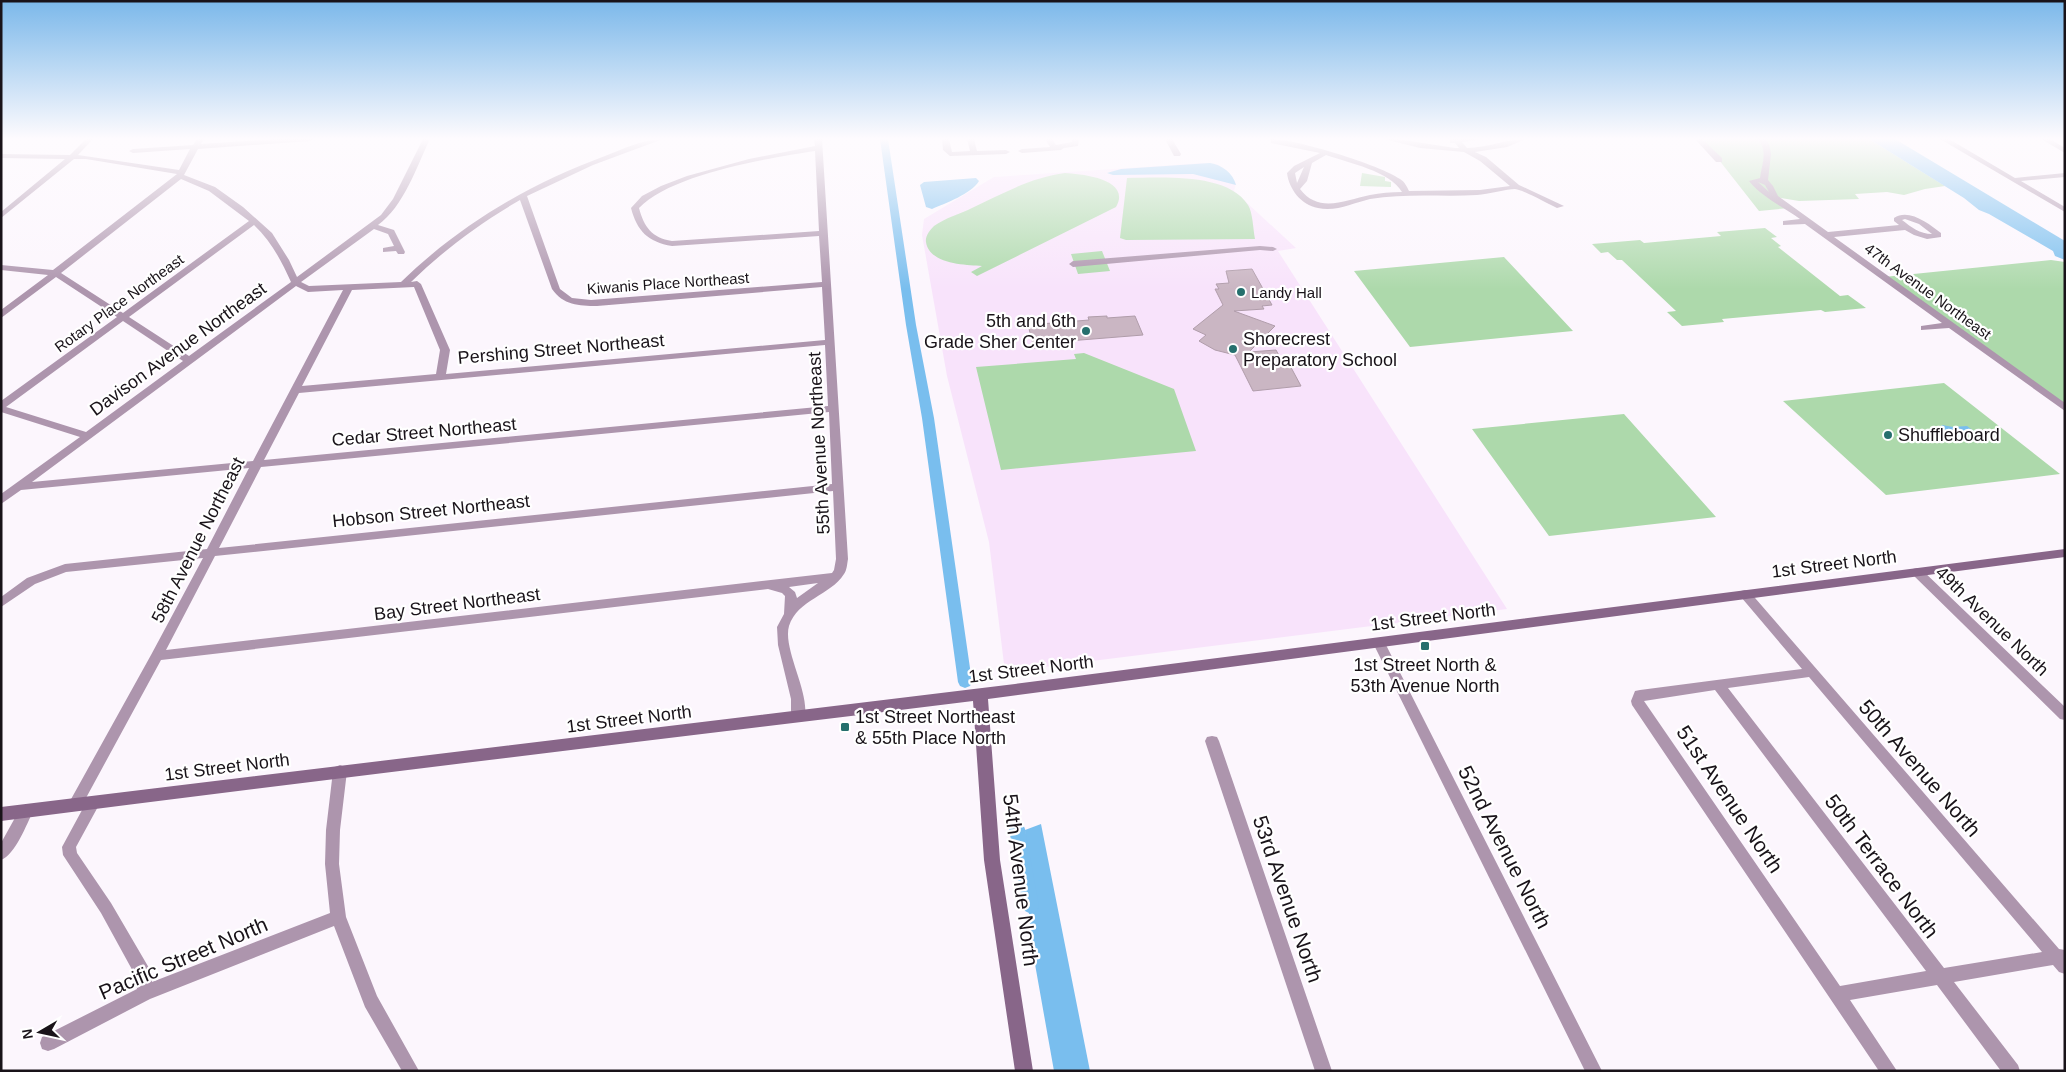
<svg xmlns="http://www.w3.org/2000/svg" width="2066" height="1072" font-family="Arial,sans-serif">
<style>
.built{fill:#f8e3fb}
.green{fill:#add9ab}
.water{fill:#79beee}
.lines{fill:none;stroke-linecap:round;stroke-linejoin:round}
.canal{fill:#79beee;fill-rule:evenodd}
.building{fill:#cab6c3;stroke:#b09daa}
.street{fill:#ad95ad;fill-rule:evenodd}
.secondary{fill:#886689;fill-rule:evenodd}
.poi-dot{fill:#256f6d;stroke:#fff;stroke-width:2}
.labels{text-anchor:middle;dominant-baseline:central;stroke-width:4.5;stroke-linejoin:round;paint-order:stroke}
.far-street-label{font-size:15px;fill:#191319;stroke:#fff}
.far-poi-label{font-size:15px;fill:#191319;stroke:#fff;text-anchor:start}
.poi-label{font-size:18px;fill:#191319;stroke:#fff;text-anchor:start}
.street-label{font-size:18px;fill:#191319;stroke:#fff}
.near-street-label{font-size:21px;fill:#191319;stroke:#fff}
</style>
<rect width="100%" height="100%" fill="#fcf6fd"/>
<!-- built -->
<path class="built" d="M1202,163L1217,164L1227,171L1236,183L1234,191L1296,248L1278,251L1507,609L1005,672L989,542L947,376L922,235L924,219L994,177Z"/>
<!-- green -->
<path class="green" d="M1698,139H1869L1945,186L1925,189L1904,195L1887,192L1855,194L1859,199L1799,201L1775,197L1789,208L1759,211L1719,160Z
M1065,173C1082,174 1132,179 1116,207L977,276L971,272L982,266C965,265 929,264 926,242C925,236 930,230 934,226C945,218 960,214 972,208C1002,194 1032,177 1065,173Z
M1362,173L1385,177V181L1391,182V187L1360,186Z
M1127,178C1161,178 1227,172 1248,205C1253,213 1253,229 1255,239L1126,240L1120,238Z
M1765,228L1777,237L1771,238L1781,246L1778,247L1840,296L1848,295L1866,308L1825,312L1821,310L1722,319L1724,322L1682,326L1667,312L1676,311L1622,260H1617L1608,252L1601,253L1592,244L1640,240L1644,243L1721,236L1717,232Z
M1102,251L1110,271L1078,274L1071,254Z
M1504,257L1573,331L1410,347L1354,271Z
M2051,260L2065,262V408L1884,277Z
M1084,353L1174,389L1196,451L1001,470L976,367L1076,359L1074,354Z
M1944,383L2060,474L1886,495L1783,401Z
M1624,414L1716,517L1549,536L1472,429Z"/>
<!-- water -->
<path class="water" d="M1869,139H1895L2065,241V260L2055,256L2053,251L1989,214L1979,210L1964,198Z
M1210,163C1222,165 1233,173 1236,185L1193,174L1113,175L1107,173L1121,169Z
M976,178L979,181C971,194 946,203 932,209L926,207L920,185L924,182Z
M1942,425L1953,427L1967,426L1975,432L1961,434L1958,438L1951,436L1941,428Z
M1041,824L1090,1071H1054L1030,936L1025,830Z"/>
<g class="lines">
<!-- canal -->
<path class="canal" d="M880,139H888L916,325L934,418L972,682L970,686L965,688L960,686L958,682L922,418L906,325Z
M1017,822L1023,824L1025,829L1039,906L1037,911L1031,914L1025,911L1023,906L1009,829L1011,824Z"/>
</g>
<!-- building -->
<path class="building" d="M1252,269L1272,305L1262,306L1264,309L1234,311L1275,326L1249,352L1276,350L1282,361L1287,360L1301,386L1253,391L1235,355L1215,350L1199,341L1206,335L1193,329L1223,305L1215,289H1219L1216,284L1229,283L1226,271Z
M1107,316V318L1135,316L1143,335L1068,341L1070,345L1034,348L1028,325L1089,320L1088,317Z"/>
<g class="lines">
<!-- street -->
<path class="street" d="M86,139H93L78,155L179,170L190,149L133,153L129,151L133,149L193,145L197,139H204L201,144L273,139H313L310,141L198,149L184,175L215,187L243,207L272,233L289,260L297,277L381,215L393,199L423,139H430C416,168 404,206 378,225L394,230L405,252L404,254H398L396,251L383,252V248L394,246L388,234L374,229L301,282L309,286L401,282C461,224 527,185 605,156C623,149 643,139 663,139L593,165L527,196L560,289L572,298L591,300L822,282L819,236L672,246C648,242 637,231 631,208L642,196L661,186L687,176L749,159L815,146L814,139H822L848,559C847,564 847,570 844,574C830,596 798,599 789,626C782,650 814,699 803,721L798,722L793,721L791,717V699L778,645L777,627L784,614L785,596L782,593L768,589L161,660L80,809L75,811L70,809L68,805L70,801L151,655L203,558L66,572L35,584L1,607V597L27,578L65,564L207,549L249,468L21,490L1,504V494L80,437L1,412V401L117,317L56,277L1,318V310L48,275L1,270V265L53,270L177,174L86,159H74L1,218V212L65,159L1,158V154L70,155ZM815,151L819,231L672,241C652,238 644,227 639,208C671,174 769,158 815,151ZM181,179L209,191L249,221L123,313L61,273ZM520,200L552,289C563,305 579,306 597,306L822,287L825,340L446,374L450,350L421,284L417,281L411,282C445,249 480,223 520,200ZM254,225C271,241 281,260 291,282L189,356L129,317ZM296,286L308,292L343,290L253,461L32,482ZM414,287L440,350L436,374L302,386L352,290ZM123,321L183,361L86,432L6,407ZM825,345L828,406L264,460L299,393ZM829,412L832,484L219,548L261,467ZM833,491L836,559L834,570L832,573L166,650L215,556ZM818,583L797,598L795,592L789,587Z
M942,139H949L952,152L970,151L967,139H974L977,151L1006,150L1010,152L1006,154L950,156L943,150Z
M1045,139H1052L1056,145L1072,142V139H1079L1078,146L1064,148L1061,150L1022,153L1018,151L1022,149L1050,147Z
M1165,139H1172L1181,154L1180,156H1174Z
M1271,139C1296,139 1380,165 1400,179C1405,182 1407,187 1409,191L1480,190L1510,186L1480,161L1464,152L1420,148L1384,139H1397L1455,148H1459L1455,143H1450V139H1482L1462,142L1467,148C1487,148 1506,139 1526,139L1507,147L1475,152L1486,157L1519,185L1564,206L1557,208C1548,204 1524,190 1515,189C1507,189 1488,194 1477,195C1442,197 1405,193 1370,199C1353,203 1336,212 1318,208C1301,205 1289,189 1287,173L1294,166L1320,153L1271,143ZM1326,155C1349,163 1390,171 1402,192C1391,192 1380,193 1370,195C1345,200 1319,214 1300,189L1307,181L1312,163ZM1304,167L1297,183L1295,173Z
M1695,139H1702L1722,158V162H1716Z
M1758,139H1765L1769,144L1771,154L1768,180L1773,186L1778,196L1828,232L1899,225L1894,221V218C1909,208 1929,224 1941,233V237L1927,239L1914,235L1905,230L1834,237L2065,403V411L1949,328L1921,330V326L1942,323L1805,224L1783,225V221L1800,219C1783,207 1762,197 1749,181L1760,178C1762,163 1768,152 1758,139ZM1758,182L1765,185L1769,192ZM1905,219L1919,224L1932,234C1920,234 1911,227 1902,220Z
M1940,139H1949L2015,178L2065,173V177L2021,181L2065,207V212Z
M2041,139H2050L2065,148V153Z
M1260,246L1273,247L1277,249L1273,251L1260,250L1073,267L1069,264L1073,261Z
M1917,568L1921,569L2065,707V720L2060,719L1913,575L1911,572L1913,569Z
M1745,590L1749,591L2059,949L2065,950V974L2059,972L2053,965L1954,982L2018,1065L2020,1071H2001L1937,985L1850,1000L1897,1071H1879L1632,705L1631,701L1635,691L1640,690L1802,669L1741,597L1739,594L1741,591ZM1809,677L2042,952L1944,968L1728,688ZM1715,690L1926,971L1840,986L1644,701Z
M1379,638L1383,640L1385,643L1602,1071H1585L1373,643L1375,640Z
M1212,736L1217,737L1219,741L1332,1071H1315L1205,741L1207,737Z
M340,765L345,767L347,771L340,830L339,864L346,917L377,996L419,1071H402L365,1007L334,926L150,999L54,1049L48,1051L42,1049L40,1043L42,1037L137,989L135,975L101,913L63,855L62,847L88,799L93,797L98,799L100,803L76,847L77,853L111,903L149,968L152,982L330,913L325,864L326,830L333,771L335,767Z
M26,805L31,807L33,811C27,824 15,855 1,860V843L21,807Z"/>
<!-- secondary -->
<path class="secondary" d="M2065,549V557L988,699L1000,860L1033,1071H1015L984,860L973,701C649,741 325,779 1,821V807L1015,684Z"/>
</g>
<!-- sky -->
<linearGradient id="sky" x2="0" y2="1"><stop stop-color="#7bb8ea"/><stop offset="0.48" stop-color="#fefbfe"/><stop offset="1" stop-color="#fefbfe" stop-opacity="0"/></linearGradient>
<rect width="2066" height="289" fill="url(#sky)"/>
<!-- markers -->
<g class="poi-dot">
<circle cx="1241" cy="292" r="5"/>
<circle cx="1086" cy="331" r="5"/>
<circle cx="1233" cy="349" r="5"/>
<circle cx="1888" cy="435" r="5"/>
<rect x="1420" y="641" width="10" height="10" rx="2.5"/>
<rect x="840" y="722" width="10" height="10" rx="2.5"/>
</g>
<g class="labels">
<!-- far-street labels -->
<g class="far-street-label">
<text transform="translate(668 283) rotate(-4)">Kiwanis Place Northeast</text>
<text transform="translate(1928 291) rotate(36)">47th Avenue Northeast</text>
<text transform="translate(119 303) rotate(-36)">Rotary Place Northeast</text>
</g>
<!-- far-poi labels -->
<g class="far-poi-label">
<text x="1251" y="292">Landy Hall</text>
</g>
<!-- poi labels -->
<g class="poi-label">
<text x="1076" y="321" text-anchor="end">5th and 6th<tspan x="1076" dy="21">Grade Sher Center</tspan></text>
<text x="1243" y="339">Shorecrest<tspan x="1243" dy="21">Preparatory School</tspan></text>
<text x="1898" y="435">Shuffleboard</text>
<text x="1425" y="665" text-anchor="middle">1st Street North &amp;<tspan x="1425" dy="21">53th Avenue North</tspan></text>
<text x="855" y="717">1st Street Northeast<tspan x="855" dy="21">&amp; 55th Place North</tspan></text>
</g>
<!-- street labels -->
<g class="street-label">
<text transform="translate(178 349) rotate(-36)">Davison Avenue Northeast</text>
<text transform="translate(561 349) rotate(-5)">Pershing Street Northeast</text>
<text transform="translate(424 432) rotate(-5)">Cedar Street Northeast</text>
<text transform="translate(819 443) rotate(-93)">55th Avenue Northeast</text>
<text transform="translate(431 511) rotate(-6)">Hobson Street Northeast</text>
<text transform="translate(198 540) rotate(-63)">58th Avenue Northeast</text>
<text transform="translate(1834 564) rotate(-7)">1st Street North</text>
<text transform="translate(457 604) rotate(-7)">Bay Street Northeast</text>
<text transform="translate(1433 617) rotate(-7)">1st Street North</text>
<text transform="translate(1992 621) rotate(44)">49th Avenue North</text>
<text transform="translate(1031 669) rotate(-7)">1st Street North</text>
<text transform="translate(629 719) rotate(-7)">1st Street North</text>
<text transform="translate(227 767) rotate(-7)">1st Street North</text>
</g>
<!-- near-street labels -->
<g class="near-street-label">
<text transform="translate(1920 768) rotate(49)">50th Avenue North</text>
<text transform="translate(1730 799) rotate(56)">51st Avenue North</text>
<text transform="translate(1505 847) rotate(63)">52nd Avenue North</text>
<text transform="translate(1882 866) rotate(53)">50th Terrace North</text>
<text transform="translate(1021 880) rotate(83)">54th Avenue North</text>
<text transform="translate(1288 899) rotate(71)">53rd Avenue North</text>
<text transform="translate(183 958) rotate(-23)">Pacific Street North</text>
</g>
</g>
<!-- border -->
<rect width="2066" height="1072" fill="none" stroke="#191319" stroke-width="5"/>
<!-- north arrow -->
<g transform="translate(40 1032) rotate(261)" stroke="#ffffff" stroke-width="4" paint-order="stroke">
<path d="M0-4L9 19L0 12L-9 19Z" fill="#191319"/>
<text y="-8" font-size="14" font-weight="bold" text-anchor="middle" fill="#191319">N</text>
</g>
</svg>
